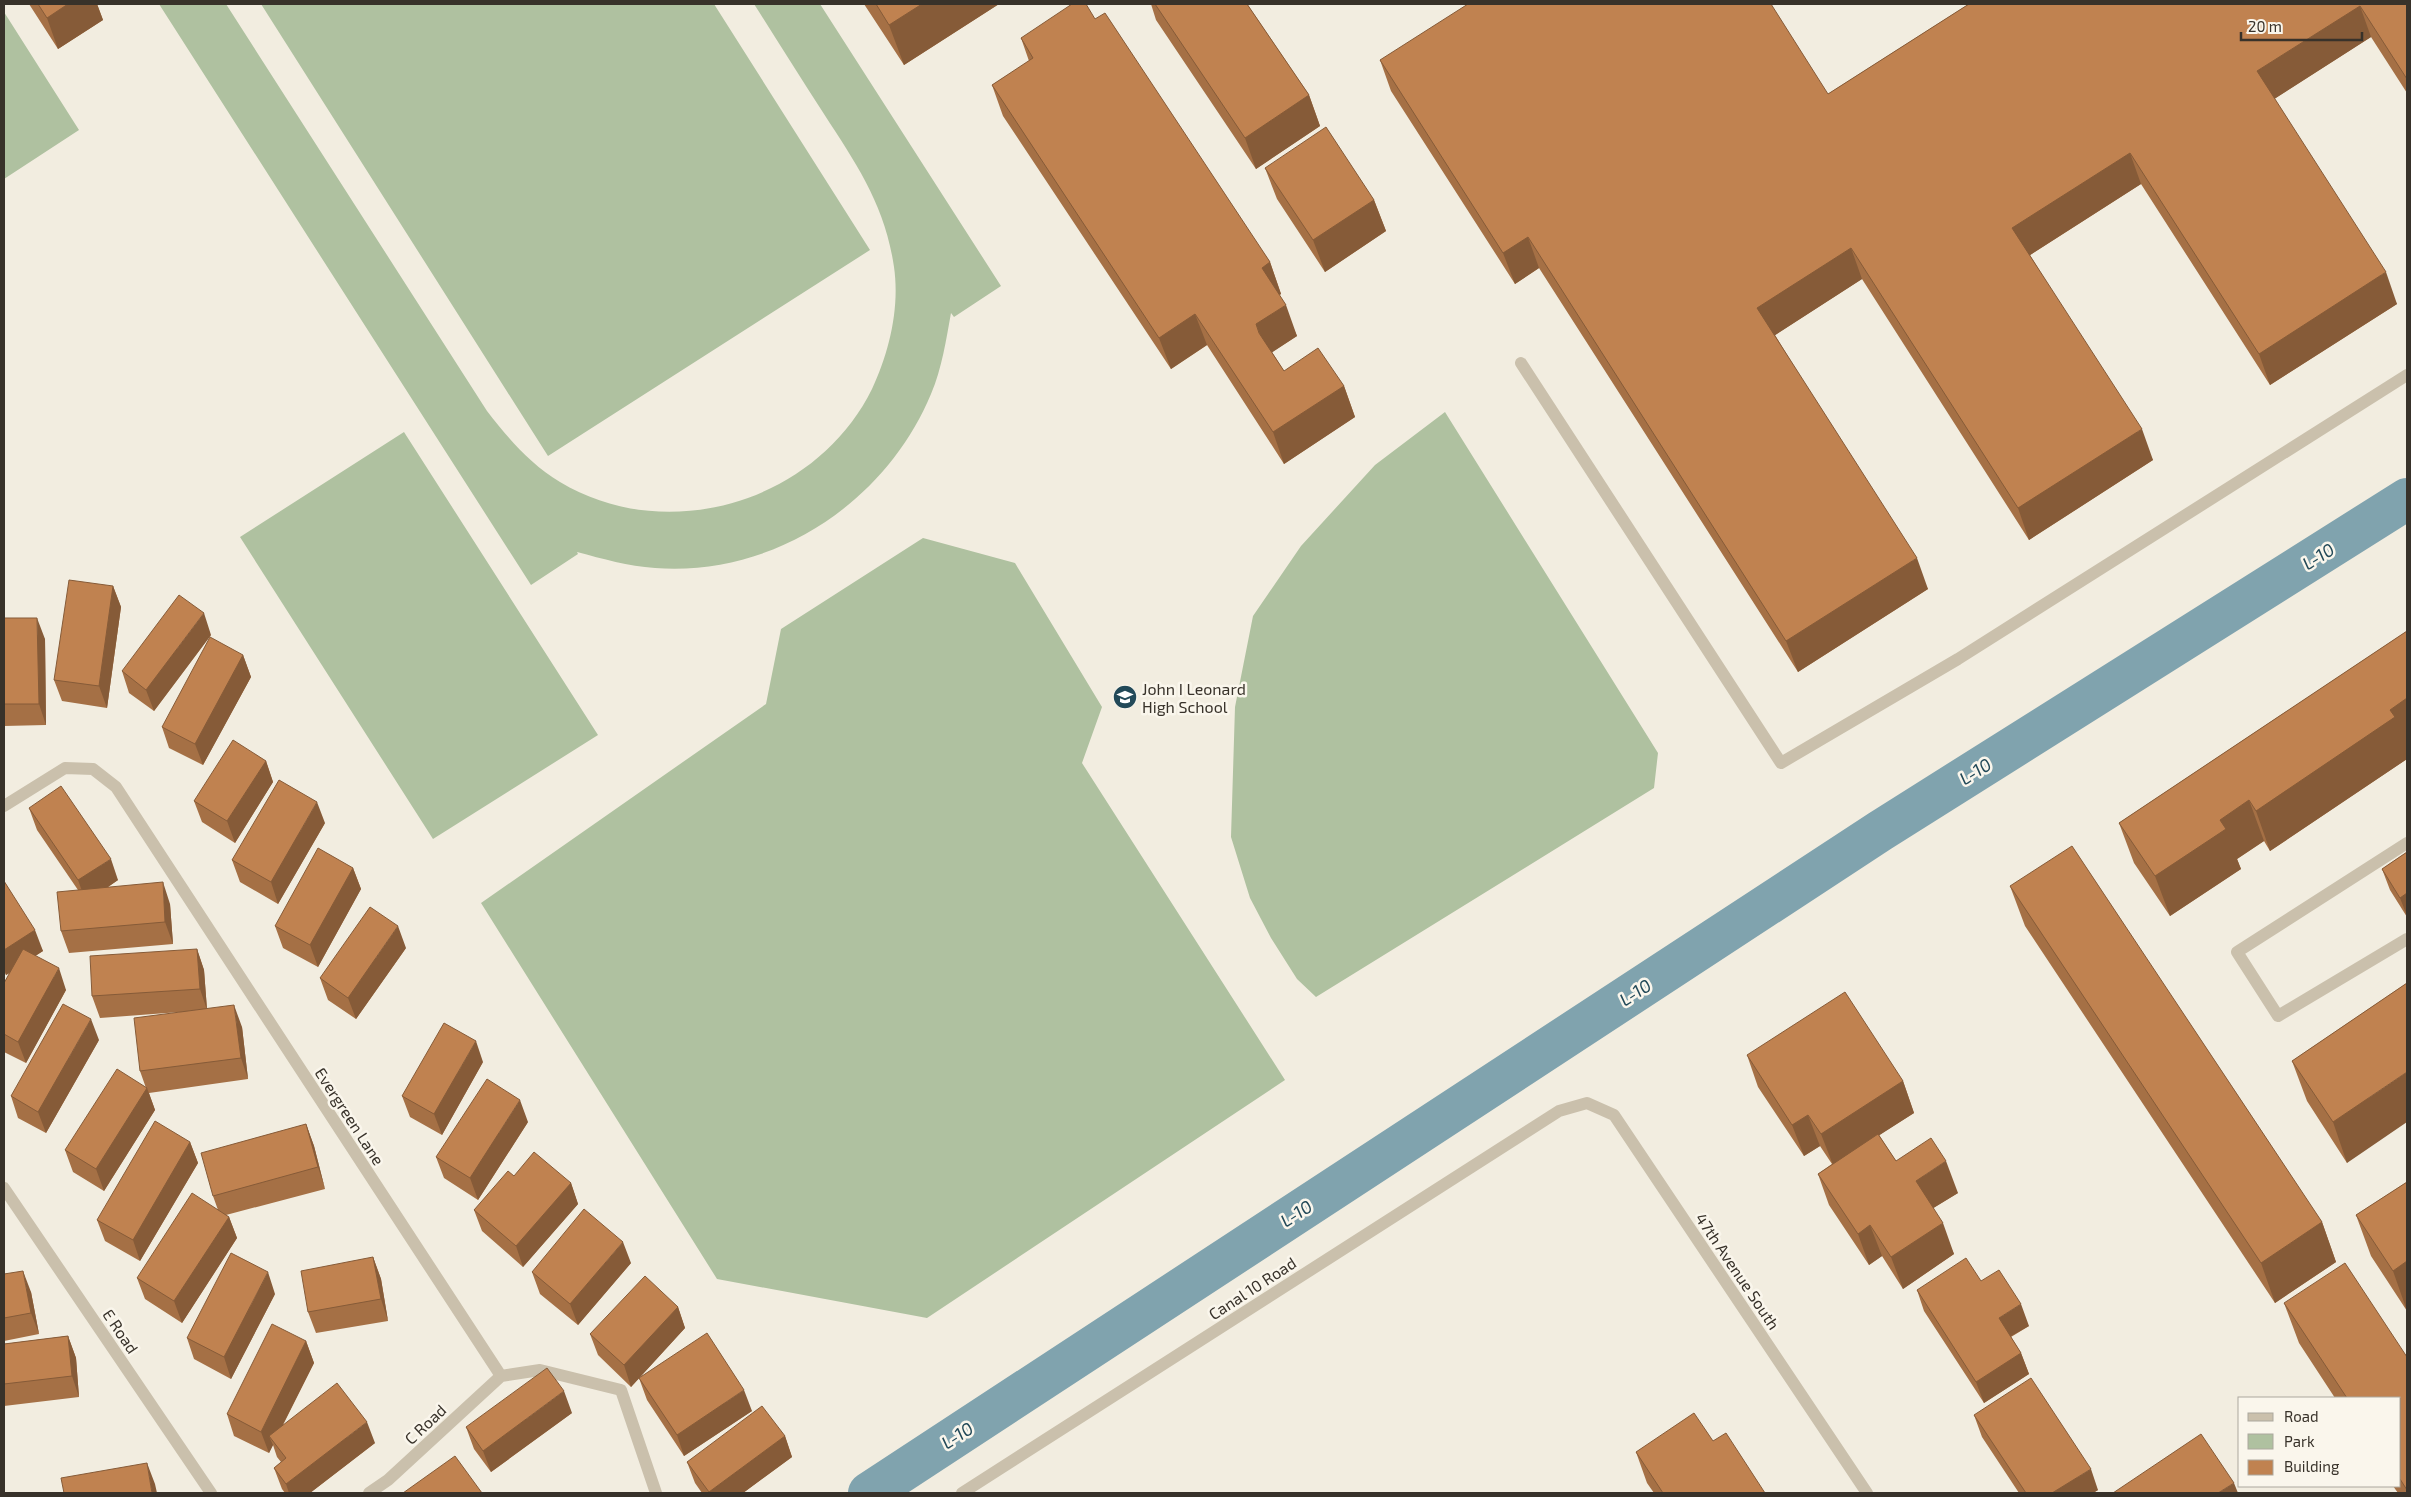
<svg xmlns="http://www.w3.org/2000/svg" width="2411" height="1497" font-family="'Exo 2',sans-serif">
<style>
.green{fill:#afc1a0}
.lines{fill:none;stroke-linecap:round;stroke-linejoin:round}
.canal{stroke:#80a3ae;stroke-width:42}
.lane{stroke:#cac0ac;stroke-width:12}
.street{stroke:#cac0ac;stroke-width:12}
.wall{fill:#a57045}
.shaded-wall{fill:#865b38}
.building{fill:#c08250;stroke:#865b38}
.labels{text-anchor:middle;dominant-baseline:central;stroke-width:5;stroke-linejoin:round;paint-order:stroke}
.poi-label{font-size:16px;fill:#38322a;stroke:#faf6ec;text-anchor:start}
.street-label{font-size:16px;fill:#38322a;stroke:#faf6ec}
.water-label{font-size:18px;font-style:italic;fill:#224958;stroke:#faf6ec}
</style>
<rect width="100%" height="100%" fill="#f2ede0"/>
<!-- green -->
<path class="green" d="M159,4H226L487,411C508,438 530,464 560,482C668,547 817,501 872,389C889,353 900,308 894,267C885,205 857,165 824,114C800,77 777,40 754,4H820L1001,286L954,317L951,313C946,340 942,368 931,394C886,502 774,577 655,568C628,566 603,559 577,552L578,554L531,585Z
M261,4H714L870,250L548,456Z
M4,12L79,130L4,179Z
M1445,412L1658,753L1654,788L1316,997L1297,979L1271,938L1250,898L1231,837L1235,707L1253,616L1301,546L1375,465Z
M404,432L598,735L433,839L240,537Z
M923,538L1015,563L1102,707L1082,763L1285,1080L927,1318L717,1279L481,903L766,704L781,629Z"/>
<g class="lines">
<!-- canal -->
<path class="canal" d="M869,1493L1880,831L2407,499"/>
<!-- lane -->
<path class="lane" d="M1521,363L1781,763L1958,659L2407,375
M2407,843L2237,952L2278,1016L2407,939"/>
<!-- street -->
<path class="street" d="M4,806L65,768L93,769L116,787L501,1376L540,1370L621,1390L656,1493
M4,1188L211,1493
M369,1493L388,1480L501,1376
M962,1493L1559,1111L1587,1103L1614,1115L1867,1493"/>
</g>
<!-- wall -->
<path class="wall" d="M29,4H97L103,20L58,49Z
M864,4H999L904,65Z
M1151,4H1247L1309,95L1320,126L1256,169L1156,20Z
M1969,4H2407V93L2371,37L2274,99L2397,304L2270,385L2141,184L2030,255L2153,460L2029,540L1862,279L1775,335L1928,589L1798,672L1539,268L1515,284L1391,91L1380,60L1828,94Z
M1095,19L1270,262L1281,294L1279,295L1297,336L1272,352L1284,371L1344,386L1355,417L1284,464L1207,345L1171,369L1003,116L992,85L1029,61L1021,38Z
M1265,168L1374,200L1386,231L1325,272L1277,199Z
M113,586L121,607L107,708L62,701L54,680Z
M4,618L45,639L46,725L4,726Z
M2407,631V748H2406L2407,750V759L2270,851L2264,841L2237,859L2241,869L2170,916L2134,863L2119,823Z
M211,635L154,711L129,693L122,671Z
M243,655L251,677L203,765L169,748L162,727Z
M266,761L273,782L235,843L202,822L194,801Z
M29,808L118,880L108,887L170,904L173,944L69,953L61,931L78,890L37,830Z
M325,823L278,904L240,882L232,860Z
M2407,852V917L2390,890L2382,869Z
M353,868L361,889L318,967L283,948L275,926Z
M4,881L43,951L35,956L66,990L26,1063L4,1052V983L10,973L6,975L4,971Z
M2010,886L2322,1222L2336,1262L2275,1303L2025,926Z
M406,948L356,1019L328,1000L320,978Z
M197,949L204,970L207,1009L242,1027L248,1079L149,1093L155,1110L104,1191L73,1172L65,1150L146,1088L140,1071L180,1012L100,1018L92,996Z
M2407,983L2347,1163L2307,1101L2292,1061Z
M99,1040L46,1133L18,1118L11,1096Z
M1747,1055L1903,1081L1914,1113L1879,1135L1896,1161L1958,1193L1933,1208L1954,1254L1903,1289L1882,1256L1869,1265L1829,1205L1818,1174L1832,1164L1820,1146L1804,1156L1758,1087Z
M483,1062L442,1135L410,1117L402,1096Z
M528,1122L478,1200L444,1178L436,1157Z
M306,1124L314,1146L325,1189L226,1215L229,1217L237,1238L182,1323L145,1299L137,1278L218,1210L213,1196Z
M190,1142L198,1163L140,1261L105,1241L97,1220Z
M514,1176L571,1183L578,1204L523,1267L482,1231L474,1210Z
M2407,1182V1311L2371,1256L2356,1215Z
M373,1257L381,1279L388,1321L316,1333L308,1312Z
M631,1263L578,1325L540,1294L532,1272Z
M4,1274L31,1292L39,1334L4,1341Z
M1917,1290L2029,1326L2011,1337L2021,1353L2029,1374L1984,1403L1924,1311Z
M275,1294L231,1379L194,1359L187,1338Z
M2284,1303L2407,1357V1493H2398L2393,1486H2400V1398H2335L2299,1343Z
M678,1307L685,1328L631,1387L598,1355L590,1334Z
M68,1336L76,1358L79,1397L4,1406V1344Z
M306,1341L314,1363L283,1425L375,1443L310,1493H285L282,1489L274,1468L281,1462L277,1457L273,1445L269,1453L234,1436L227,1414Z
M639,1378L752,1411L684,1456L647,1400Z
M572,1413L491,1472L474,1449L466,1427Z
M1974,1415L2098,1490L2093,1493H2019L1982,1437Z
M785,1436L792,1457L743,1493H702L695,1483L687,1462Z
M1713,1441L1765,1493H1654L1647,1483L1636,1452Z"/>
<!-- shaded-wall -->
<path class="shaded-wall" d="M68,4H97L103,20L58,49L47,18Z
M922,4H999L904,65L889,25Z
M2360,6L2371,37L2268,103L2257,71Z
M1309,95L1320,126L1256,169L1245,138Z
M2130,153L2141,184L2024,259L2012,228Z
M1374,200L1386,231L1325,272L1313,240Z
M1528,237L1539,268L1515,284L1503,253Z
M1851,248L1862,279L1769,339L1757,308Z
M1270,262L1281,294L1273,299L1262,268Z
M2386,272L2397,304L2270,385L2259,354Z
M1286,305L1297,336L1268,355L1256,324Z
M1195,314L1207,345L1171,369L1159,338Z
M1344,386L1355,417L1284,464L1273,432Z
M2142,429L2153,460L2029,540L2018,508Z
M1917,558L1928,589L1798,672L1786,641Z
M113,586L121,607L107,708L99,686Z
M204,613L211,635L154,711L146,690Z
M37,618L45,639L46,725L39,704Z
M243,655L251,677L203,765L195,744Z
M2407,698V748H2406L2407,750V759L2270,851L2256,811L2390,710Z
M266,761L273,782L235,843L227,821Z
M2249,800L2264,841L2237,859L2241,869L2170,916L2155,876L2220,820Z
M317,802L325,823L278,904L271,882Z
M111,859L118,880L86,902L78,880Z
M353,868L361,889L318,967L310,945Z
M163,882L170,904L173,944L165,922Z
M2407,893V916L2400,898Z
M398,926L406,948L356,1019L348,998Z
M35,930L43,951L6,975L4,968V950Z
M197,949L204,970L207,1010L200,989Z
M59,968L66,990L26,1063L18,1042Z
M234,1005L242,1027L248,1079L241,1058Z
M91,1019L99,1040L46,1133L38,1112Z
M476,1041L483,1062L442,1135L434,1114Z
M2407,1072V1122L2347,1163L2333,1122Z
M1903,1081L1914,1113L1833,1165L1821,1134Z
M147,1088L155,1110L104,1191L96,1169Z
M520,1100L528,1122L478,1200L470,1178Z
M1808,1115L1820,1146L1804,1156L1792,1125Z
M306,1124L314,1146L325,1189L318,1167Z
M190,1142L198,1163L140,1261L133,1240Z
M1946,1161L1958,1193L1927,1212L1916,1181Z
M571,1183L578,1204L523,1267L516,1246Z
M229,1217L237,1238L182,1323L174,1301Z
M2322,1222L2336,1262L2275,1303L2261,1263Z
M1943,1223L1954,1254L1903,1289L1891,1257Z
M1870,1225L1882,1256L1869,1265L1858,1234Z
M623,1242L631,1263L578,1325L570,1304Z
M373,1257L381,1279L388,1321L381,1299Z
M2407,1261V1311L2393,1271Z
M23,1271L31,1292L39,1334L31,1313Z
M268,1272L275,1294L231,1379L224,1357Z
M2021,1304L2029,1326L2006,1339L1999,1318Z
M678,1307L685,1328L631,1387L624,1365Z
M68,1336L76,1358L79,1397L72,1376Z
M306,1341L314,1363L274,1442L269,1436L273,1445L269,1453L261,1432Z
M2021,1353L2029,1374L1984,1403L1976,1382Z
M744,1390L752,1411L684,1456L677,1435Z
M564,1391L572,1413L491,1472L483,1451Z
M367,1422L375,1443L310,1493H289L286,1484Z
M785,1436L792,1457L743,1493H710L709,1492Z
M147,1463L155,1484L157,1493H152Z
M2091,1469L2098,1490L2093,1493H2052Z
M2234,1483L2238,1493H2218Z"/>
<!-- building -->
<path class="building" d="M38,4H68L47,18Z
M876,4H922L889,25Z
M1072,4H1086L1095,19L1105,13L1270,262L1262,268L1286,305L1256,324L1259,333L1284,371L1318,348L1344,386L1273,432L1195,314L1159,338L992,85L1033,58L1021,38Z
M1155,4H1247L1309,95L1245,138Z
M1468,4H1771L1828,94L1969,4H2407V79L2360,6L2257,71L2386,272L2259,354L2130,153L2012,228L2142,429L2018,508L1851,248L1757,308L1917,558L1786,641L1528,237L1503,253L1380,60Z
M1326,127L1374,200L1313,240L1265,168Z
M69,580L113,586L99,686L54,680Z
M179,595L204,613L146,690L122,671Z
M4,618H37L39,704H4Z
M2407,631V698L2390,710L2395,717L2256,811L2249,800L2220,820L2226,829L2155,876L2119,823Z
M210,637L243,655L195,744L162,727Z
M233,740L266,761L227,821L194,801Z
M279,780L317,802L271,882L232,860Z
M61,786L111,859L78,880L29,808Z
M2072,846L2322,1222L2261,1263L2010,886Z
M318,848L353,868L310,945L275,926Z
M2407,852V893L2400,898L2382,869Z
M4,881L35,930L4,950Z
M163,882L165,922L61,931L57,892Z
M370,907L398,926L348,998L320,978Z
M23,949L59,968L18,1042L4,1034V983Z
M197,949L200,989L92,996L90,956Z
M2407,983V1072L2333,1122L2292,1061Z
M1845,992L1903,1081L1821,1134L1808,1115L1792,1125L1747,1055Z
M63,1004L91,1019L38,1112L11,1096Z
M234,1005L241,1058L140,1071L134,1018Z
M444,1023L476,1041L434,1114L402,1096Z
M117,1069L147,1088L96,1169L65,1150Z
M487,1079L520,1100L470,1178L436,1157Z
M155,1121L190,1142L133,1240L97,1220Z
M306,1124L318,1167L213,1196L201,1153Z
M1878,1134L1896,1161L1931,1138L1946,1161L1916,1181L1943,1223L1891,1257L1870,1225L1858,1234L1818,1174Z
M534,1152L571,1183L516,1246L474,1210L508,1171L514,1176Z
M2407,1182V1261L2393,1271L2356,1215Z
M192,1193L229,1217L174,1301L137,1278Z
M584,1209L623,1242L570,1304L532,1272Z
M231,1253L268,1272L224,1357L187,1338Z
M373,1257L381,1299L308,1312L301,1271Z
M1966,1258L1981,1281L1999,1270L2021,1304L1999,1318L2021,1353L1976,1382L1917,1290Z
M2345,1263L2407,1357V1490L2400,1479V1398H2347L2284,1303Z
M23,1271L31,1313L4,1318V1274Z
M645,1276L678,1307L624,1365L590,1334Z
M272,1324L306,1341L261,1432L227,1414Z
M707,1333L744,1390L677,1435L639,1378Z
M68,1336L72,1376L4,1384V1344Z
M547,1368L564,1391L483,1451L466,1427Z
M2031,1378L2091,1469L2052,1493H2026L1974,1415Z
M337,1383L367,1422L286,1484L274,1468L286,1458L269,1436Z
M762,1406L785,1436L709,1492L687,1462Z
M1694,1413L1713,1441L1726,1433L1765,1493H1663L1636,1452Z
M2201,1434L2234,1483L2218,1493H2113Z
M455,1456L482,1493H403Z
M147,1463L152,1493H64L61,1478Z"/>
<!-- icons -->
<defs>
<g id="school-disc" transform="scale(1.25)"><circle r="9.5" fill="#224958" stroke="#faf6ec"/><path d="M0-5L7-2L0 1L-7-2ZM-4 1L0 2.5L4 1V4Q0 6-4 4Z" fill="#fff"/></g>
</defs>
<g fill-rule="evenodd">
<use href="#school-disc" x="1125" y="697"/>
</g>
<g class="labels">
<!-- poi labels -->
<g class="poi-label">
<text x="1142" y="688">John I Leonard<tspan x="1142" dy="18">High School</tspan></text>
</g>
<!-- street labels -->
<g class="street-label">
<text transform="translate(350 1116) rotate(57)">Evergreen Lane</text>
<text transform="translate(1738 1271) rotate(56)">47th Avenue South</text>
<text transform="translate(1252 1288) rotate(-33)">Canal 10 Road</text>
<text transform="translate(121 1331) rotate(56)">E Road</text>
<text transform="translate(425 1424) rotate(-43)">C Road</text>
</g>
<!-- water labels -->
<g class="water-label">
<text transform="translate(2318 556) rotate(-32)">L-10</text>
<text transform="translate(1975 771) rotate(-32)">L-10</text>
<text transform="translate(1635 992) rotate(-33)">L-10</text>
<text transform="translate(1296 1213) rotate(-33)">L-10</text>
<text transform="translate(957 1435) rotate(-33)">L-10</text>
</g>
</g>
<!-- border -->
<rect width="2411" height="1497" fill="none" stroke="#38322a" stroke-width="10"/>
<!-- legend -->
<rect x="2238" y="1397" width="162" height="90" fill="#faf6ec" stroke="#aca89e"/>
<rect x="2248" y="1413" width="25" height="8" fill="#cac0ac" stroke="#aca89e"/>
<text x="2284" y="1422" font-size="15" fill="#38322a">Road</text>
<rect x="2248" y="1434" width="25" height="15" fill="#afc1a0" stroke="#aca89e"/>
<text x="2284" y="1447" font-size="15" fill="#38322a">Park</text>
<rect x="2248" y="1460" width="25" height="15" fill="#c08250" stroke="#aca89e"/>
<text x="2284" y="1472" font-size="15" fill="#38322a">Building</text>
<!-- scale -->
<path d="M2241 32v8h121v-8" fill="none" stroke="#38322a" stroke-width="2.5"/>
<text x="2248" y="32" font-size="15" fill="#38322a" stroke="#faf6ec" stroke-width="4" paint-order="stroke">20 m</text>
</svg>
